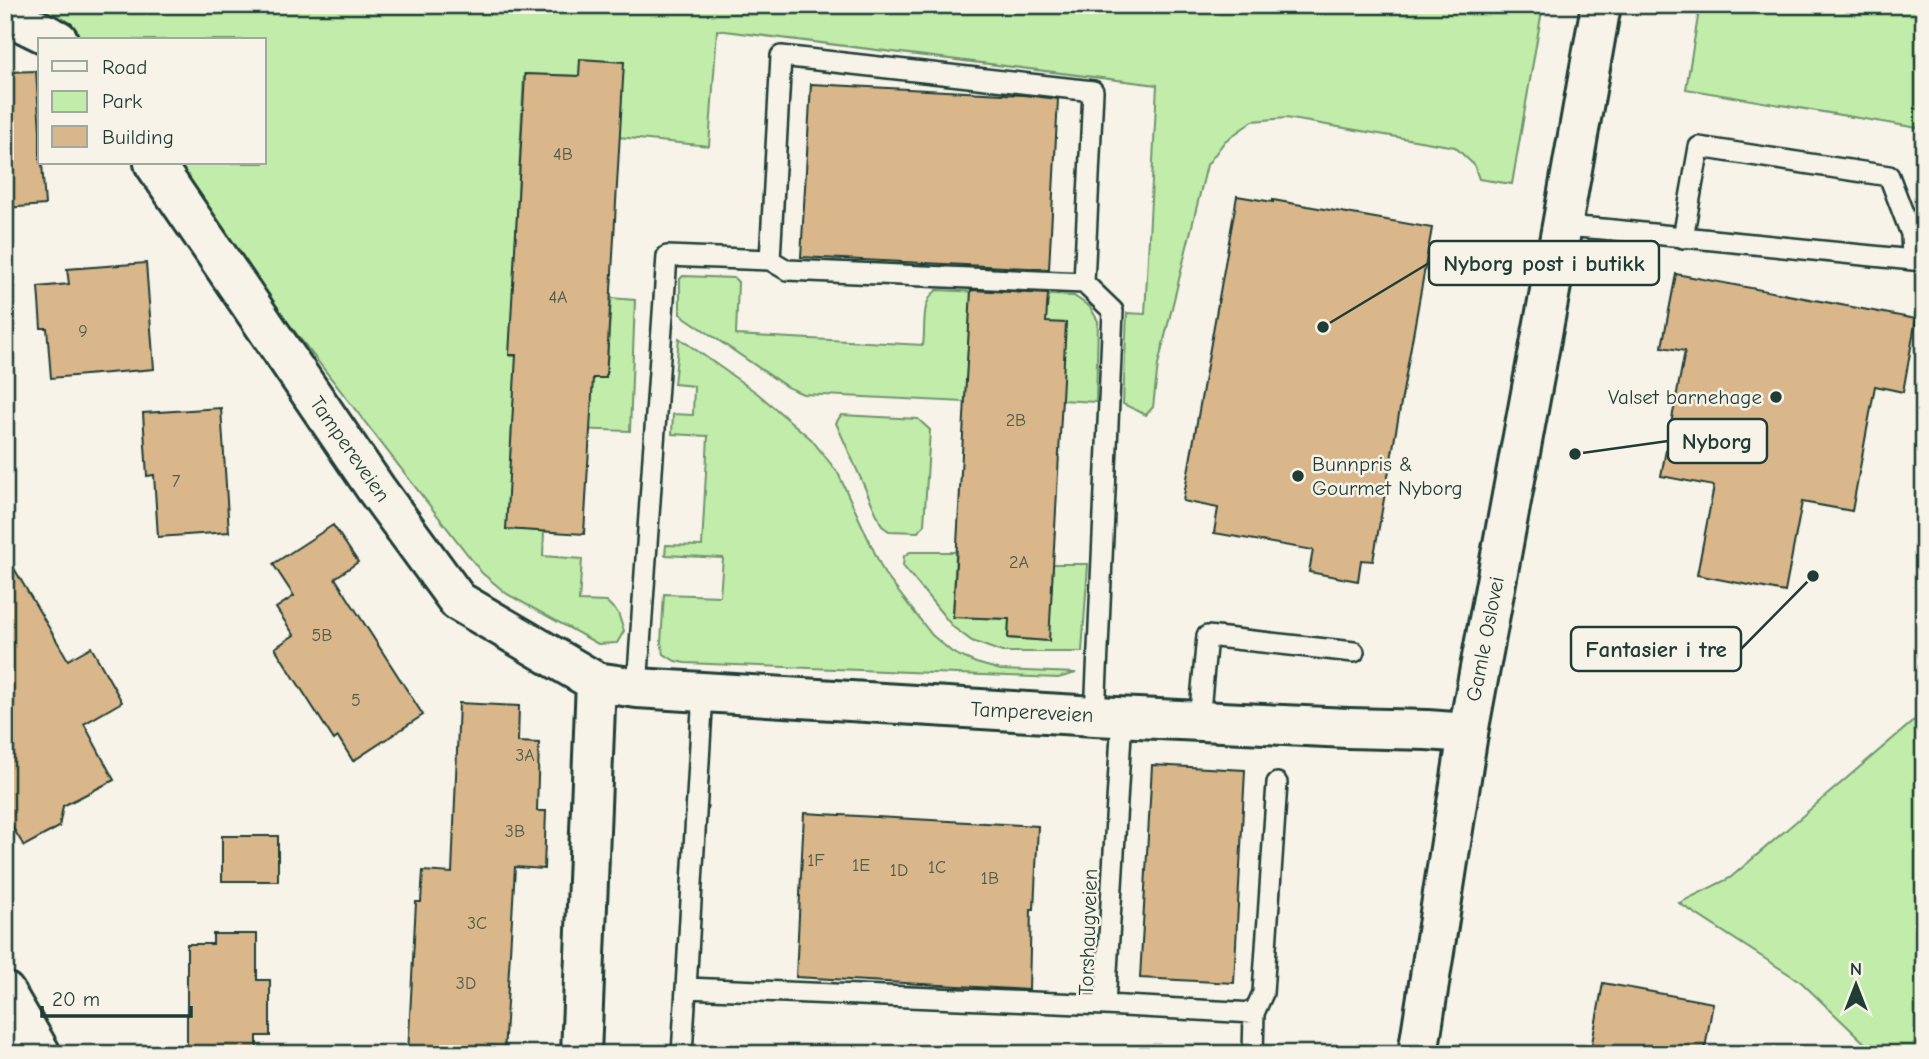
<svg xmlns="http://www.w3.org/2000/svg" width="1929" height="1059" font-family="'Comic Neue',sans-serif">
<style>
.green{fill:#c1eca9;stroke:#70946e;stroke-width:2}
.building{fill:#d9b78b;stroke:#1f3d34;stroke-width:2}
.lines{fill:none;stroke-linecap:round;stroke-linejoin:round}
.service-casing{stroke:#1f3d34;stroke-width:24}
.minor-casing{stroke:#1f3d34;stroke-width:44}
.tertiary-casing{stroke:#1f3d34;stroke-width:44}
.service{stroke:#f7f3e8;stroke-width:19}
.minor{stroke:#f7f3e8;stroke-width:38}
.tertiary{stroke:#f7f3e8;stroke-width:38}
.poi-dot{fill:#1f3d34;stroke:#f7f3e8;stroke-width:2.5}
.labels{text-anchor:middle;dominant-baseline:central;stroke-width:5;stroke-linejoin:round;paint-order:stroke}
.number-label{font-size:18px;fill:#4e5c4a}
.poi-label{font-size:21px;fill:#1f3d34;stroke:#f7f3e8;text-anchor:end}
.street-label{font-size:21px;fill:#1f3d34;stroke:#f7f3e8}
.leader{fill:none;stroke:#1f3d34;stroke-width:2.5}
.callout-dot{fill:#1f3d34;stroke:#f7f3e8;stroke-width:2.5}
.callout{fill:#f7f3e8;stroke:#1f3d34;stroke-width:2.5}
.callout-label{font-size:23px;text-anchor:middle;font-weight:bold;fill:#1f3d34}
</style>
<rect width="100%" height="100%" fill="#f7f3e8"/>
<filter id="ink" filterUnits="userSpaceOnUse"><feTurbulence type="fractalNoise" baseFrequency=".0143" numOctaves="2"/><feDisplacementMap in="SourceGraphic" scale="14" xChannelSelector="R" yChannelSelector="G"/><feConvolveMatrix kernelMatrix="1 2 1 2 8 2 1 2 1" color-interpolation-filters="sRGB"/></filter>
<g filter="url(#ink)">
<!-- green -->
<path class="green" d="M5,5H1543L1512,184L1479,179L1474,165L1455,147L1286,118L1253,121L1225,141L1207,165L1158,365L1153,407L1146,415L1123,404L1127,313L1145,314L1157,85L717,30L709,146L618,137L579,76L524,74L510,356L564,358V377L606,378L611,298L635,300L630,431L512,427L507,529L544,531L543,556L582,559L579,601L607,602L618,613L624,631L617,643L598,644L507,594L482,573L164,163H264V40H58Z
M1700,5H1924V129L1686,89Z
M683,276L734,278L738,282L736,335L923,345C926,326 920,302 937,290L1074,296L1090,307L1098,321L1096,402L1061,400L1024,338L969,335L965,402L803,394L787,387L680,314V279Z
M679,338L757,393L811,439L838,473L884,573L932,635L953,653L976,663L1001,670L1076,673L1058,678L685,663L675,661L664,654L661,643L664,594L720,596L723,558L665,555L666,545L702,546L708,436L672,434L673,414L693,415L694,386L674,384Z
M841,415L918,419L930,430L924,525L918,532L889,531L882,526L836,423Z
M910,552H956L953,617L1009,619L1008,638L1048,641L1053,564H1088L1082,652H1002L972,641L953,627L903,566L904,556Z
M1924,712V1054H1876L1801,982L1679,903L1730,878Z"/>
<!-- building -->
<path class="building" d="M580,59L624,62L606,378H593L584,534L506,529L516,355H509L525,74L579,76Z
M36,71L40,131V163H42L45,205L5,208V72Z
M811,84L1023,95L1058,99L1049,269L801,257Z
M1237,196L1273,202V200L1432,228L1373,561L1361,560L1358,581L1309,572L1313,550L1214,533L1218,508L1183,501Z
M146,263L154,369L51,378L47,328H41L38,287L69,284L67,269Z
M1676,274L1916,319L1903,392L1875,386L1852,511L1802,502L1785,592L1697,575L1714,486L1661,476L1685,351L1662,347Z
M971,290L1048,294L1046,322L1066,323L1049,641L1008,638L1009,619L953,617Z
M221,408L229,532L158,537L154,475L147,476L143,413Z
M333,525L358,562L335,578L423,715L353,761L338,737L334,740L275,648L294,635L276,608L294,596L273,564Z
M5,553L68,660L91,647L122,702L84,724L114,780L63,806L59,827L24,846L5,815Z
M459,703L519,706L518,742L539,743L537,811H546L544,869L515,867L504,1054H408L416,902H421L423,871L452,873Z
M1152,765L1245,770L1234,983L1140,978Z
M804,813L1038,826L1034,909H1031L1029,990L796,977Z
M222,836H278V881H222Z
M213,934H257V980H270V1036H257V1054H187V944H213Z
M1603,983L1713,1003L1704,1054H1590Z"/>
<g class="lines">
<!-- service casing -->
<g class="service-casing">
<path id="service" d="M1562,226L1603,229L1923,261
M1683,238L1699,147L1889,176L1911,234L1912,259
M770,260L787,270L1084,283
M637,688L667,256L770,260L781,56L1093,91L1084,283L1113,311L1095,716
M703,692L686,988L1105,1005
M1122,717L1105,1005L1254,1013L1253,1054
M1199,721L1207,636L1354,652
M1254,1013L1263,993L1277,783
M682,1054L686,988"/>
</g>
<!-- minor casing -->
<g class="minor-casing">
<path id="minor" d="M5,14L58,40
M154,163L376,489L458,601L596,682L637,688L1095,716L1348,728L1427,730L1468,733
M5,992L41,1054
M581,1054L596,682"/>
</g>
<!-- tertiary casing -->
<g class="tertiary-casing">
<path id="tertiary" d="M1418,1054L1468,733L1562,226L1601,5"/>
</g>
<!-- service -->
<use href="#service" class="service"/>
<!-- minor -->
<use href="#minor" class="minor"/>
<!-- tertiary -->
<use href="#tertiary" class="tertiary"/>
</g>
</g>
<!-- markers -->
<g class="poi-dot">
<circle cx="1776" cy="397" r="7"/>
<circle cx="1298" cy="476" r="7"/>
</g>
<g class="labels">
<!-- number labels -->
<g class="number-label">
<text x="563" y="154">4B</text>
<text x="558" y="297">4A</text>
<text x="83" y="331">9</text>
<text x="1016" y="420">2B</text>
<text x="176" y="481">7</text>
<text x="1019" y="562">2A</text>
<text x="322" y="635">5B</text>
<text x="356" y="700">5</text>
<text x="525" y="755">3A</text>
<text x="515" y="831">3B</text>
<text x="816" y="860">1F</text>
<text x="861" y="865">1E</text>
<text x="937" y="867">1C</text>
<text x="899" y="870">1D</text>
<text x="990" y="878">1B</text>
<text x="477" y="923">3C</text>
<text x="466" y="983">3D</text>
</g>
<!-- poi labels -->
<g class="poi-label">
<text x="1762" y="397">Valset barnehage</text>
<text x="1312" y="464" text-anchor="start">Bunnpris &amp;<tspan x="1312" dy="24">Gourmet Nyborg</tspan></text>
</g>
<!-- street labels -->
<g class="street-label">
<text transform="translate(350 449) rotate(55)">Tampereveien</text>
<text transform="translate(1485 639) rotate(-79)">Gamle Oslovei</text>
<text transform="translate(1032 712) rotate(3)">Tampereveien</text>
<text transform="translate(1088 932) rotate(-88)">Torshaugveien</text>
</g>
</g>
<!-- callouts -->
<path class="leader" d="M1323 327L1429 263M1575 454L1668 441M1813 576L1741 649"/>
<g class="callout-dot">
<circle cx="1323" cy="327" r="7"/>
<circle cx="1575" cy="454" r="7"/>
<circle cx="1813" cy="576" r="7"/>
</g>
<g class="callout">
<rect x="1429" y="241" width="230" height="44" rx="7"/>
<rect x="1668" y="419" width="99" height="44" rx="7"/>
<rect x="1571" y="627" width="170" height="44" rx="7"/>
</g>
<g class="callout-label">
<text x="1544" y="271">Nyborg post i butikk</text>
<text x="1717" y="449">Nyborg</text>
<text x="1656" y="657">Fantasier i tre</text>
</g>
<!-- margin -->
<rect width="1929" height="1059" fill="none" stroke="#f7f3e8" stroke-width="28"/>
<rect x="14" y="14" width="1901" height="1031" fill="none" stroke="#1f3d34" stroke-width="2.5" filter="url(#ink)"/>
<!-- legend -->
<rect x="38" y="38" width="228" height="126" fill="#f7f3e8" stroke="#a1aaa0" stroke-width="2"/>
<rect x="52" y="61" width="35" height="10" fill="#f7f3e8" stroke="#a1aaa0" stroke-width="2"/>
<text x="102" y="74" font-size="21" fill="#1f3d34">Road</text>
<rect x="52" y="91" width="35" height="21" fill="#c1eca9" stroke="#a1aaa0" stroke-width="2"/>
<text x="102" y="108" font-size="21" fill="#1f3d34">Park</text>
<rect x="52" y="126" width="35" height="21" fill="#d9b78b" stroke="#a1aaa0" stroke-width="2"/>
<text x="102" y="144" font-size="21" fill="#1f3d34">Building</text>
<!-- north arrow -->
<g transform="translate(1856 985)" stroke="#f7f3e8" stroke-width="5" paint-order="stroke">
<path d="M0-5L12 26L0 18L-12 26Z" fill="#1f3d34"/>
<text y="-10" font-size="19" font-weight="bold" text-anchor="middle" fill="#1f3d34">N</text>
</g>
<!-- scale -->
<path d="M42 1006v10h149v-10" fill="none" stroke="#1f3d34" stroke-width="3.5"/>
<text x="52" y="1006" font-size="21" fill="#1f3d34" stroke="#f7f3e8" stroke-width="5" paint-order="stroke">20 m</text>
</svg>
